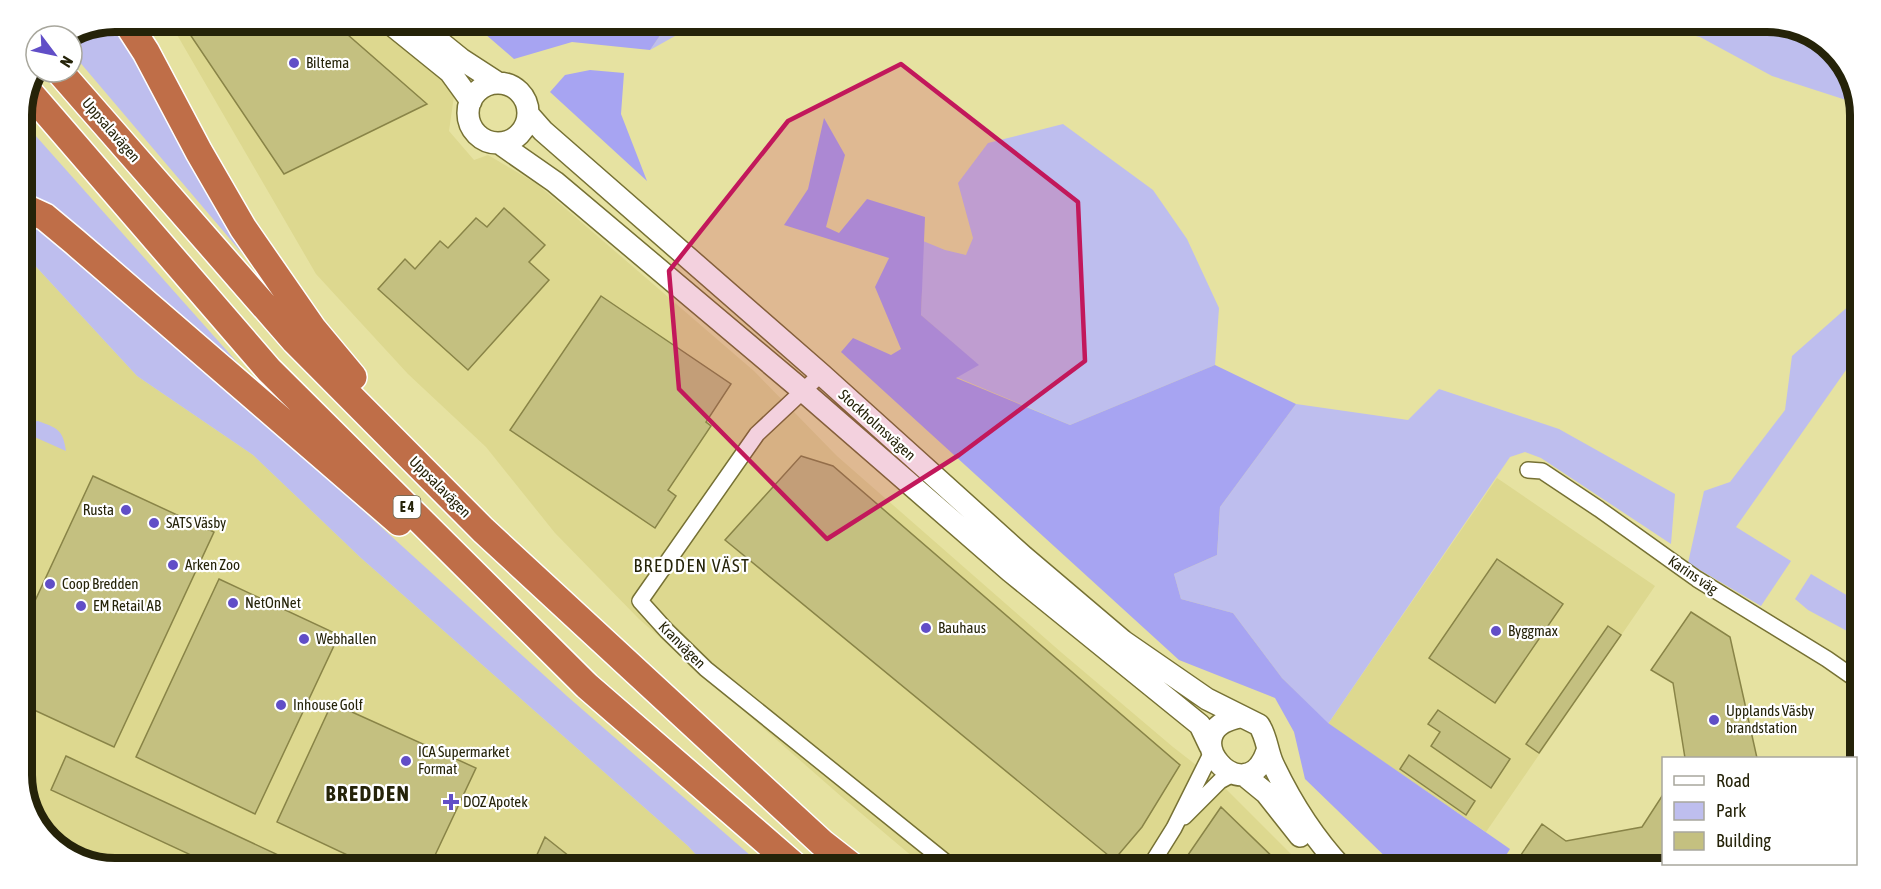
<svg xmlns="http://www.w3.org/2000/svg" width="1881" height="889" viewBox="0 0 1881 889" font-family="'Asap Condensed',sans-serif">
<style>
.built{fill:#ddd88f}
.green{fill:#bebeee}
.forest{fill:#a7a4f2}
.building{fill:#c4c080;stroke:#898447;stroke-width:1.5}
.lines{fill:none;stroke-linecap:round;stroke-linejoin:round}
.minor-casing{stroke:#767134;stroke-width:18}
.secondary-casing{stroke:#767134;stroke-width:24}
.motorway-casing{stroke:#fff;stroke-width:30}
.minor{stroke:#fff;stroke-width:15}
.secondary{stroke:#fff;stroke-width:21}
.motorway{stroke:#bf6e48;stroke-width:27}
.marked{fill:#c2185b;fill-opacity:0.2;stroke:#c2185b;stroke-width:4.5;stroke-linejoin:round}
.poi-dot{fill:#614ec7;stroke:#fff;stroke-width:2}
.labels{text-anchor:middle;stroke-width:4.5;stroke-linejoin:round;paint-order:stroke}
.shield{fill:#fff;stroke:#666553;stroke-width:1.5}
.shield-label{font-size:14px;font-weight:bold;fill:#252309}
.poi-label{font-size:15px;fill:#252309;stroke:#fff;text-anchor:start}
.street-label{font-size:15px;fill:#252309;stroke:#fff}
.quarter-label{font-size:18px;letter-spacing:1.5px;fill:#252309;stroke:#fff}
.district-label{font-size:21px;font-weight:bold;letter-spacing:1.5px;fill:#252309;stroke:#fff}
.rim{fill:none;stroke:#252309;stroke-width:8}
</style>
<rect width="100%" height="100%" fill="#e6e2a1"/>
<path class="built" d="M169 21H376L443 79 454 96 449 131 474 160 488 155 537 184 754 371 837 456 1062 653 1173 747 1223 786 1305 868H926L843 798 639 619 555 533 486 447 408 374 316 274Z
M21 257 28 258 137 376 253 455 361 558 688 846 708 868H114L73 859 37 827 21 781Z
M1497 478 1655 586 1486 832 1328 724Z"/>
<path class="green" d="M113 21 258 272 72 53V38Z
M670 21H702L650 50Z
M1632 21H1767L1808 30 1844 62 1860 108 1846 100 1772 76 1700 37Z
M1063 124 1153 190 1187 239 1219 308 1215 365 1070 425 956 377 978 365 921 315 923 241 945 250 966 255 973 238 958 183 988 143Z
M27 126 268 397 52 208 33 197 21 194V153Z
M21 214 225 385 568 697 765 868H708L688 846 361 558 253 455 137 376 28 258 21 257Z
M1860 296V350L1736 527 1791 561 1761 606 1688 563 1704 491 1730 482 1785 410 1792 356Z
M1439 389 1559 429 1675 494 1671 544 1541 458 1525 452 1510 457 1328 724 1282 678 1233 613 1181 599 1174 574 1217 555 1220 507 1296 404 1408 420Z
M38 421C57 428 63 429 66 451L21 431V424Z
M1811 574 1860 603V638L1808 610 1795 599Z"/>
<path class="forest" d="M470 21H670L650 50 572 42 514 59Z
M590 70 624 73 621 114 647 181 550 92 565 75Z
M824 118 845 155 826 227 839 233 867 199 925 217 921 315 979 365 956 378 1070 425 1215 365 1296 404 1220 507 1217 555 1174 574 1181 599 1233 613 1282 678 1328 723 1510 849 1498 868H1397L1305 779 1294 732 1275 698 1179 660 841 352 853 338 891 355 901 349 875 287 889 258 784 225 808 189Z"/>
<path class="building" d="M181 21H332L427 104 284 174Z
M504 208 545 245 529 262 549 280 468 370 378 289 405 259 415 269 440 241 448 248 476 218 487 227Z
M601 296 731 384 706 422 711 426 668 490 676 496 655 528 510 430Z
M801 456 833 466 1180 765 1142 827 1114 860 725 540Z
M93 476 214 532 114 747 21 704V631Z
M1497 559 1563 604 1495 703 1429 658Z
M219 579 339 635 255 814 136 757Z
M1691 612 1730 637 1757 758H1685L1673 683 1651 670Z
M1608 626 1621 635 1539 753 1526 744Z
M332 703 476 768 429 868H375L277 822Z
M1438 710 1510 759 1491 788 1431 746 1440 732 1428 724Z
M1409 755 1475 801 1466 815 1400 769Z
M66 756 306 868H201L204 861 51 790Z
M1664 793V864H1698L1695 868H1512L1542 824 1566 841 1642 827Z
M1221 807 1284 868H1179Z
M545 837 584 868H531Z"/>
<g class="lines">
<defs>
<path id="minor" d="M821 374 757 434 640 601 667 631 706 669 953 868
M1528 470 1542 471 1599 509 1697 579 1827 659 1860 682
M1184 817 1220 781 1233 774
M1149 868 1174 828 1211 754"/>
<path id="secondary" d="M387 21 450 72 471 101
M414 21 461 59 498 83
M468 113a30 30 0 1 1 60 0a30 30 0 1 1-60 0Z
M528 114 543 131 821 374 1024 557 1123 641 1207 699 1259 725C1267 737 1267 751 1273 764 1291 802 1313 837 1342 868
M499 143 555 182 803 391 1010 571 1200 725 1210 746
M1241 717C1169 729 1245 816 1267 751
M1244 775 1266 793 1300 836"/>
<path id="motorway" d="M126 21 146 52 199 152 243 228 313 329 353 377
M60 72 295 341 483 530 822 843 854 868
M29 92 269 370 587 686 797 868
M21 206 45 217 75 242 399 522"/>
</defs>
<use href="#minor" class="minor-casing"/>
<use href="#secondary" class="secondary-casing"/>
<use href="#motorway" class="motorway-casing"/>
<use href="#minor" class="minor"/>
<use href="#secondary" class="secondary"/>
<use href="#motorway" class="motorway"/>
</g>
<path class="marked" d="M901 64 1078 202 1085 361 959 455 827 539 679 389 669 271 788 121Z"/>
<g class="poi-dot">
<circle cx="294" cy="63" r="6"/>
<circle cx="126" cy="510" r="6"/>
<circle cx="154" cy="523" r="6"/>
<circle cx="173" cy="565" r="6"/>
<circle cx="50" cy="584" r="6"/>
<circle cx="233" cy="603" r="6"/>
<circle cx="81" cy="606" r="6"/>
<circle cx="926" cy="628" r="6"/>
<circle cx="1496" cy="631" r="6"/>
<circle cx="304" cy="639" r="6"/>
<circle cx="281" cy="705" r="6"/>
<circle cx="1714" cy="720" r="6"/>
<circle cx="406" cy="761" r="6"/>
<path d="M448 793h6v6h6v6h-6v6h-6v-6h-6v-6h6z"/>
</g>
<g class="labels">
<rect class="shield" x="393.5" y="496" width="27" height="22" rx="4.5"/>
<g class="shield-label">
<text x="407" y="512">E 4</text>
</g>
<g class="poi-label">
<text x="306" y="68">Biltema</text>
<text x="114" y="515" text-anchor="end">Rusta</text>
<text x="166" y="528">SATS Väsby</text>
<text x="185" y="570">Arken Zoo</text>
<text x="62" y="589">Coop Bredden</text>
<text x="245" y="608">NetOnNet</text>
<text x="93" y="611">EM Retail AB</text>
<text x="938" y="633">Bauhaus</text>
<text x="1508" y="636">Byggmax</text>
<text x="316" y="644">Webhallen</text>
<text x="293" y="710">Inhouse Golf</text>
<text x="1726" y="716">Upplands Väsby<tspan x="1726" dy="17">brandstation</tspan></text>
<text x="418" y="757">ICA Supermarket<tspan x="418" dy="17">Format</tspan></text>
<text x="463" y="807">DOZ Apotek</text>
</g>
<g class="street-label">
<text transform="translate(111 130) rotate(49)" y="5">Uppsalavägen</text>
<text transform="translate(877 425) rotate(42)" y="5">Stockholmsvägen</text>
<text transform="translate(440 487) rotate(45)" y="5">Uppsalavägen</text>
<text transform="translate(1693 575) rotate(34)" y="5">Karins väg</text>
<text transform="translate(682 645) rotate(45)" y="5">Kranvägen</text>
</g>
<g class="quarter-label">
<text x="692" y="572">BREDDEN VÄST</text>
</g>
<g class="district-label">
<text x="368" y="801">BREDDEN</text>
</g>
</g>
<path d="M0 0H1881V889H0ZM115 32H1767A83 83 0 0 1 1850 115V775A83 83 0 0 1 1767 858H115A83 83 0 0 1 32 775V115A83 83 0 0 1 115 32Z" fill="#fff" fill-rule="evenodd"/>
<path class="rim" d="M115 32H1767A83 83 0 0 1 1850 115V775A83 83 0 0 1 1767 858H115A83 83 0 0 1 32 775V115A83 83 0 0 1 115 32Z"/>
<rect x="1662" y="757" width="195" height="108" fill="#ffffff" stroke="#a8a79d" stroke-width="1.5"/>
<rect x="1674" y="776" width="30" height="9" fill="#ffffff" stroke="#a8a79d" stroke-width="1.5"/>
<text x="1716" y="787" font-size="18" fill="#252309">Road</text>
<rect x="1674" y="802" width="30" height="18" fill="#bebeee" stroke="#a8a79d" stroke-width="1.5"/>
<text x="1716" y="817" font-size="18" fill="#252309">Park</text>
<rect x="1674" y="832" width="30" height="18" fill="#c4c080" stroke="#a8a79d" stroke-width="1.5"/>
<text x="1716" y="847" font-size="18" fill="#252309">Building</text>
<g transform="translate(54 54) rotate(122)"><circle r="28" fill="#ffffff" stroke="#a8a79d" stroke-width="1.5"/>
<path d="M0-4.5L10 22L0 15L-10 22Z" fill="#614ec7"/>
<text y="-9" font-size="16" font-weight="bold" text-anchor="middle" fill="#252309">N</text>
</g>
</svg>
